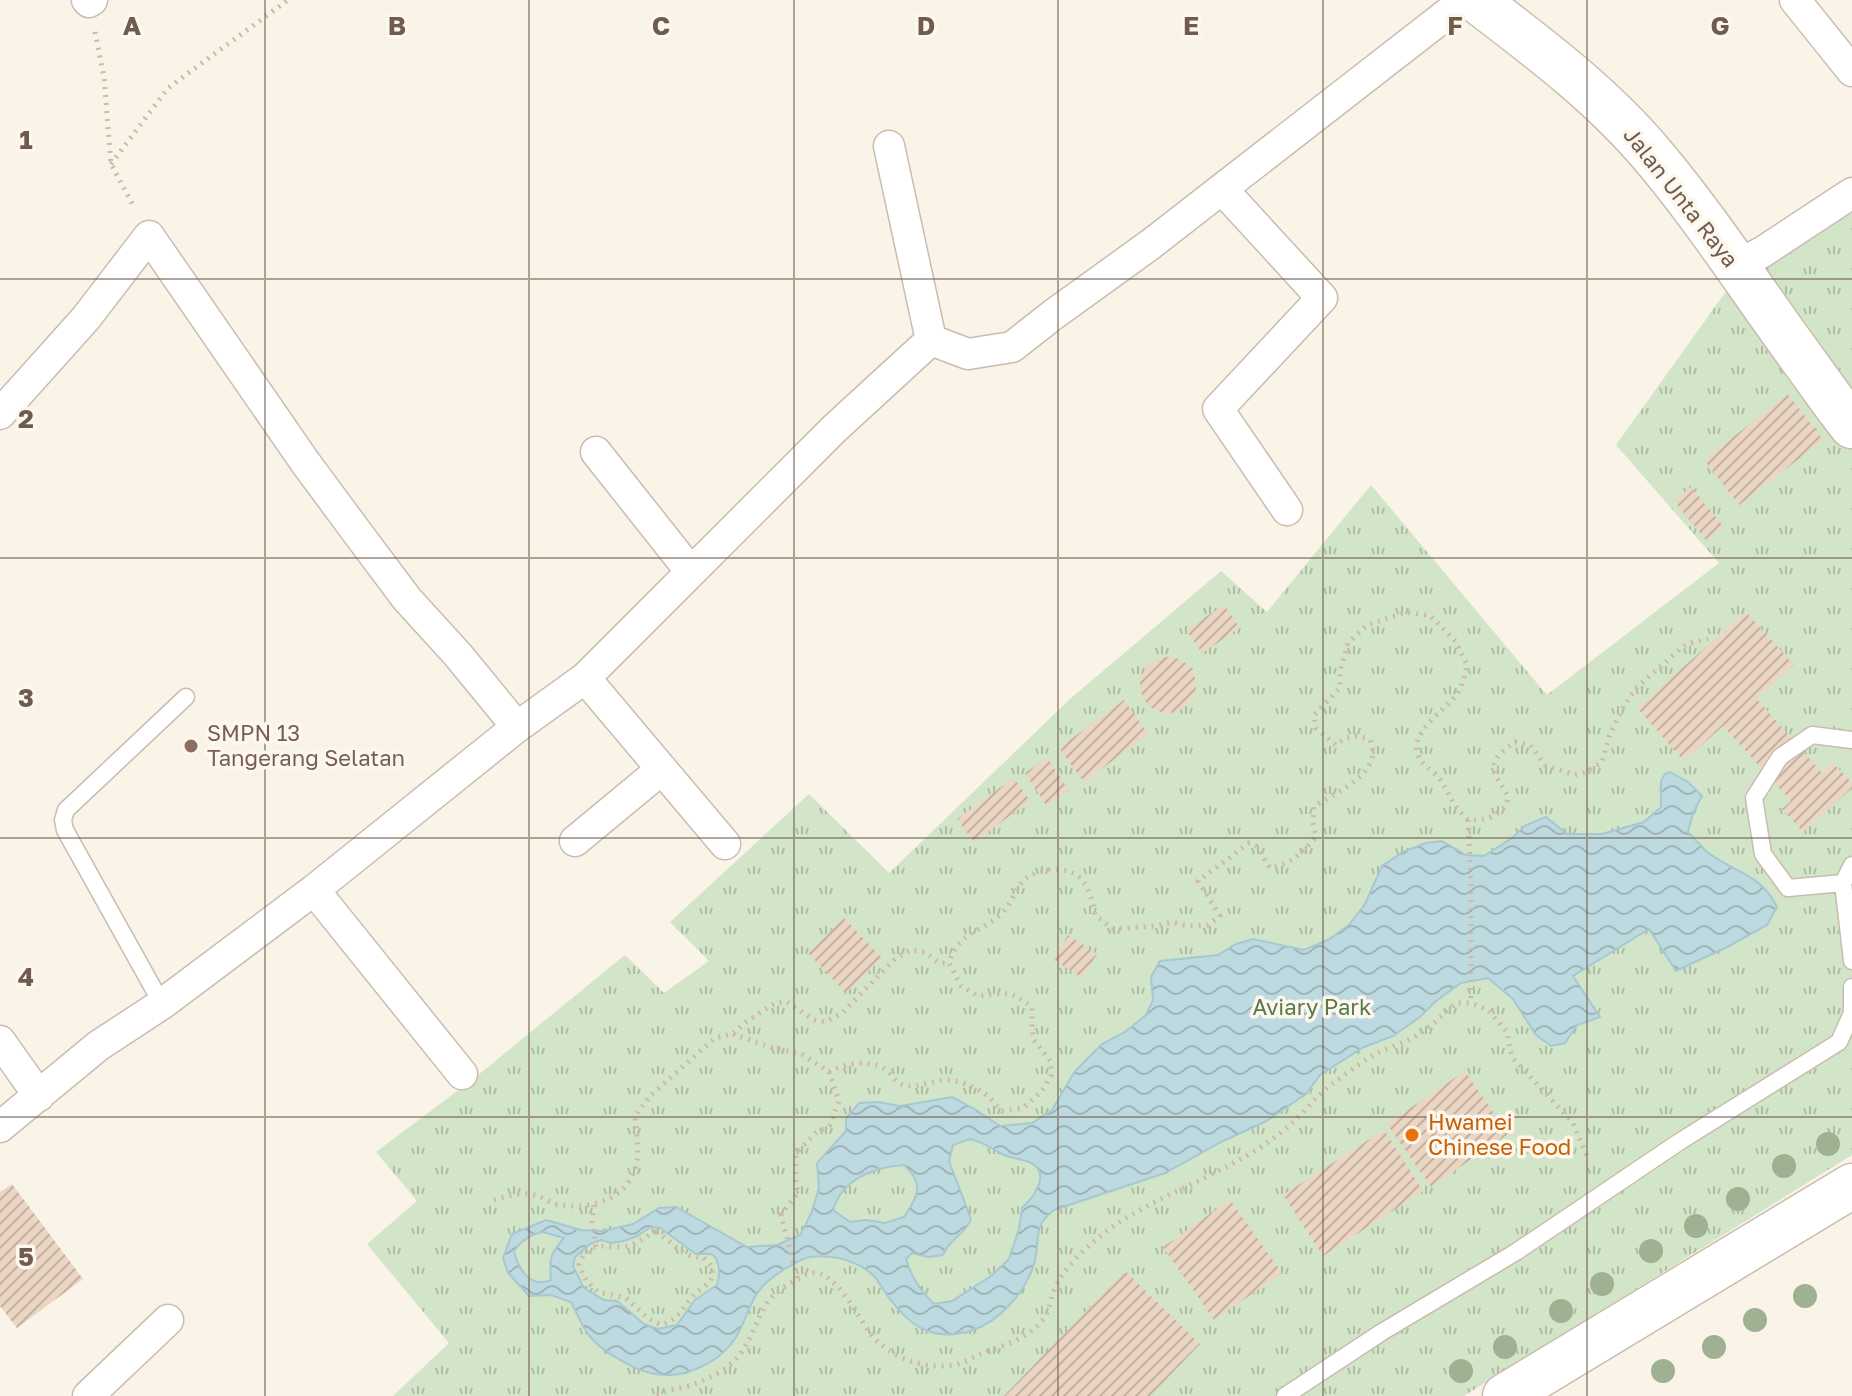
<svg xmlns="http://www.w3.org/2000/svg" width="1852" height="1396" viewBox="0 0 1852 1396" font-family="'Golos Text',sans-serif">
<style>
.grass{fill:url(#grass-tufts)}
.water{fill:url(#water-waves);stroke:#a6c8d1;stroke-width:2;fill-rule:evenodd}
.building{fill:url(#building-hatch)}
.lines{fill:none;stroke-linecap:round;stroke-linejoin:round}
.lane-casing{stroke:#cabcaf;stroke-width:19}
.street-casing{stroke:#cabcaf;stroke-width:33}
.secondary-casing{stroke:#ccbcad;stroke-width:47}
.path{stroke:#d0b8a6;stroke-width:5;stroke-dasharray:2 6;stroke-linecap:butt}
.lane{stroke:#fff;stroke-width:16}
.street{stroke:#fff;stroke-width:30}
.secondary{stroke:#fff;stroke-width:44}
.tree{fill:#a0b092}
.grid{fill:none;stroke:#705c4f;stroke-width:2;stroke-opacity:0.55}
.education-dot{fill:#8d6e63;stroke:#fdf7ed;stroke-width:3}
.food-dot{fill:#e8710a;stroke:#fdf7ed;stroke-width:3}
.labels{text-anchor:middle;stroke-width:7;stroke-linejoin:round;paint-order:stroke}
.street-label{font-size:22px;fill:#705c4f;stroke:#fdf7ed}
.education-label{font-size:22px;fill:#785e54;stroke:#fdf7ed;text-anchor:start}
.park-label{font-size:22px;fill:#577a4c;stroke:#fdf7ed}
.food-label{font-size:22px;fill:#c56008;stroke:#fdf7ed;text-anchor:start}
.grid-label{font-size:26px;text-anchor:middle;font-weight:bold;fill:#705c4f;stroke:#fdf7ed;stroke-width:7;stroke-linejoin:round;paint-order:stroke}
</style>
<defs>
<pattern id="grass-tufts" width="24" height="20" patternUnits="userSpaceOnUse" patternTransform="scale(2)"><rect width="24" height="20" fill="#d2e5c8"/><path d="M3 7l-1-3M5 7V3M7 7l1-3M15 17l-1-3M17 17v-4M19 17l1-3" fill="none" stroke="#afbda5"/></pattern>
<pattern id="water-waves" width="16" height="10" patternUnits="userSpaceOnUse" patternTransform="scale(2)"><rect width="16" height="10" fill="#bedae1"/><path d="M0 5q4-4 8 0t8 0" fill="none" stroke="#9fb4b9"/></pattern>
<pattern id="building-hatch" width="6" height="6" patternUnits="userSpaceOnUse" patternTransform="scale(2)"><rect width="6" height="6" fill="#ebd5c3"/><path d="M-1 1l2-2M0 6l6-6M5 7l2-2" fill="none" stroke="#c3b0a1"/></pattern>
</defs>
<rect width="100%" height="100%" fill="#f9f3e8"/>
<path class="grass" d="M1852 201V412L1734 277Z
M1732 283 1852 436V1155L1464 1396H393L449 1343 367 1244 417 1201 376 1152 472 1080 625 955 664 993 709 961 670 922 809 794 889 873 1070 699 1221 571 1267 612 1371 485 1547 695 1719 563 1616 445Z"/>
<path class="water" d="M1670 772 1688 782 1702 796 1693 813 1688 832C1694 838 1700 845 1706 851 1733 873 1760 872 1777 907L1767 925 1727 947 1676 971 1649 929 1573 976 1600 1017 1577 1025 1565 1043 1551 1046 1536 1035 1513 999 1488 978 1461 983 1436 1001 1420 1017 1393 1036 1364 1047 1320 1075 1306 1094 1265 1122 1221 1142 1165 1173 1054 1210C1031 1227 1041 1241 1034 1264 1026 1291 1000 1321 973 1330 936 1342 912 1329 890 1299 884 1292 879 1281 872 1274 855 1260 832 1254 810 1257 802 1258 795 1264 788 1267 776 1274 763 1284 756 1295 747 1310 743 1330 731 1344 715 1365 681 1379 655 1374 636 1371 605 1353 592 1339 583 1330 577 1313 571 1302L551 1295 529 1296 508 1273 503 1258 512 1234 546 1220 581 1230 603 1231 633 1224 659 1208 676 1207 747 1247 777 1245 800 1235 811 1214 819 1188 817 1163 846 1131V1118L859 1103 878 1102 900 1106 952 1097 973 1108 1000 1126 1032 1123 1052 1110 1075 1071 1102 1044 1125 1032 1146 1015 1153 1000 1151 977 1160 961 1218 955 1236 944 1253 939 1304 950 1328 940 1349 925 1365 904 1382 866 1403 852 1426 843 1442 841 1466 855 1484 856 1512 838 1526 825 1546 817 1567 834H1602L1644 822 1661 807V781L1665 774ZM970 1139C984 1142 992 1149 1004 1155 1012 1158 1021 1159 1029 1162 1052 1172 1035 1196 1022 1208L1019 1229 1009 1259 991 1276 952 1301 934 1304C920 1290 912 1278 906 1259L912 1253 928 1257 943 1255C950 1238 965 1235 971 1219L949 1161 953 1145ZM904 1165C925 1184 918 1196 904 1217L885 1223 866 1220 850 1222 833 1210C842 1179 874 1167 904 1165ZM651 1227 660 1228 696 1254H711L716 1258 719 1268V1276L717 1285 695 1300 677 1325 658 1329 644 1324 617 1301 604 1300 584 1288 573 1266 575 1257 590 1244 601 1240 611 1243 624 1241 637 1236ZM543 1232 564 1238C550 1254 549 1259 551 1280 531 1289 518 1269 514 1251 521 1241 531 1234 543 1232Z"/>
<path class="building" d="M1788 394 1823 440 1739 505 1704 460Z
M1691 487 1723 526 1706 540 1674 501Z
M1224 605 1240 628 1202 653 1186 630Z
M1746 612 1794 665 1756 698 1822 773 1833 763 1852 783V788L1803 832 1782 809 1791 801 1723 726 1684 761 1637 708Z
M1140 685a28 28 0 1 1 56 0a28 28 0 1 1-56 0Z
M1124 700 1148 734 1084 782 1059 748Z
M1047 758 1069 790 1047 806 1025 773Z
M1014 778 1030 801 974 842 957 819Z
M844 918 882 958 846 993 808 953Z
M1068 935 1097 954 1082 978 1053 959Z
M1465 1071 1508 1134 1431 1187 1387 1124Z
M1384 1130 1423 1191 1323 1256 1283 1195Z
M12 1184 83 1279 17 1328 0 1306V1192Z
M1230 1200 1282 1273 1214 1320 1163 1247Z
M1125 1271 1200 1344 1150 1396H1004Z"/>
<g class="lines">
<defs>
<path id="lane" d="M1852 865 1843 883 1852 961
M1843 883 1788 888 1763 854 1754 798 1780 757 1812 735 1852 740
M162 1004 65 830 63 820 66 810 186 697
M1285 1396 1382 1332 1516 1252 1679 1142 1839 1042 1852 1013V987"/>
<path id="street" d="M87 0 89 2 92 0
M1795 0 1852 71
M889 146 931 340
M1222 189 1322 298 1218 409 1287 510
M1735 267 1764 251 1852 193
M0 414 86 318 149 236 305 462 359 535 407 599 458 655 517 727
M596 452 691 572
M585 678 725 844
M575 841 662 769
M314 890 462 1074
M0 1041 39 1096
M0 1127 98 1046 162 1004 314 890 517 727 585 678 834 429 931 340 968 354 1012 347 1054 314 1151 244 1465 0
M88 1396 168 1320"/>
<path id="secondary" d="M1476 0C1539 48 1603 96 1654 157 1707 220 1752 290 1801 357 1818 380 1834 404 1852 426
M1505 1396 1852 1186"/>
</defs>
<use href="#lane" class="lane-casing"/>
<use href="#street" class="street-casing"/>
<use href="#secondary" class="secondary-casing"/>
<path class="path" d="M95 32 104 77 111 164 134 207
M111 164 168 88 288 0
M1468 820 1471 881V1003
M733 1034 773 1048 802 1054 829 1072 839 1101 830 1125 816 1133 796 1153V1183L798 1193 781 1215 798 1280
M829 1072C844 1064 867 1059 883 1068 892 1074 896 1085 908 1086 920 1087 932 1081 944 1080 956 1079 975 1087 985 1094 991 1098 996 1106 1002 1111L1023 1108 1042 1091 1051 1076V1062L1034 1040 1032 1028V1007C1008 989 1006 993 978 996L961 986 949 963C957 933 980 933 1001 914 1012 904 1015 888 1025 879 1032 873 1040 872 1048 870 1081 866 1090 886 1095 915L1113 929 1156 926 1171 922 1188 926 1208 925 1220 916 1198 881 1249 843 1256 846 1270 868C1292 863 1301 854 1316 837L1313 823 1314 806C1333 795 1371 778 1373 753 1373 752 1371 742 1370 740 1356 734 1348 735 1336 745L1316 728 1314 715 1340 688V671L1348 643 1367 625 1406 612 1431 616 1456 642 1467 665C1464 677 1462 690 1453 699 1441 712 1409 735 1418 755 1422 766 1433 770 1439 778 1451 795 1451 804 1468 820 1482 819 1487 821 1499 812 1521 795 1493 785 1494 766 1495 755 1507 748 1515 742L1530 745 1545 765 1575 775 1586 772 1602 762 1609 737 1622 709 1635 689 1686 644 1708 639
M494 1200C508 1196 522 1191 537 1196 545 1198 551 1204 560 1205 592 1210 632 1198 637 1160 639 1146 636 1130 635 1116L650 1096 715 1038 733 1034 746 1022 775 1003 787 1002 814 1020 825 1022 842 1013 895 959 910 950 925 952 939 963H949
M594 1205 592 1222 596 1247
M656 1232C673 1241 682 1259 703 1257L713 1268C712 1273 713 1277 710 1281 706 1286 699 1290 695 1294 681 1309 682 1317 661 1325L649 1319 626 1298 598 1292 586 1280 579 1265C590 1235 609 1252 631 1245 639 1242 648 1235 656 1232Z
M657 1396C666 1390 675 1389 685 1387 705 1381 729 1370 741 1353 762 1323 756 1301 793 1282 798 1280 805 1274 810 1273 837 1268 859 1322 875 1339 895 1360 930 1371 958 1364 966 1362 973 1357 980 1354 1002 1346 1034 1337 1046 1315 1051 1306 1051 1295 1056 1286 1067 1264 1086 1248 1104 1233 1144 1203 1194 1185 1237 1161 1256 1151 1276 1138 1292 1123 1306 1110 1319 1093 1335 1082 1348 1072 1362 1062 1375 1054 1387 1048 1402 1044 1414 1037 1430 1028 1443 1015 1456 1003H1471L1488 1010 1507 1032 1512 1057 1573 1123 1588 1159"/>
<use href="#lane" class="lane"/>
<use href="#street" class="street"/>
<use href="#secondary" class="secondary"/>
</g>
<g class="tree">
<circle cx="1828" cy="1144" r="12"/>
<circle cx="1784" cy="1166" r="12"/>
<circle cx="1738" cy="1199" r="12"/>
<circle cx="1696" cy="1226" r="12"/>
<circle cx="1651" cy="1251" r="12"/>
<circle cx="1602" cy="1284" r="12"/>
<circle cx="1805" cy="1296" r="12"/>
<circle cx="1561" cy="1311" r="12"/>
<circle cx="1755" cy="1320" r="12"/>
<circle cx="1505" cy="1347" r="12"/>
<circle cx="1714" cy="1347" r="12"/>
<circle cx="1461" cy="1371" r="12"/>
<circle cx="1663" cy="1371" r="12"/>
</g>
<path class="grid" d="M265 0V1396M529 0V1396M794 0V1396M1058 0V1396M1323 0V1396M1587 0V1396M0 279H1852M0 558H1852M0 838H1852M0 1117H1852"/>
<circle class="education-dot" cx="191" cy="746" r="8"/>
<circle class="food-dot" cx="1412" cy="1135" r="8"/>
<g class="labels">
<g class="street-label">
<text transform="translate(1681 197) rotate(52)" y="8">Jalan Unta Raya</text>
</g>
<g class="education-label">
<text x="207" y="741">SMPN 13<tspan x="207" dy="25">Tangerang Selatan</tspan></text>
</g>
<g class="park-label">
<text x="1312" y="1015">Aviary Park</text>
</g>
<g class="food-label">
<text x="1428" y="1130">Hwamei<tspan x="1428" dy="25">Chinese Food</tspan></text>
</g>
</g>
<g class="grid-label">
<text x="132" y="35">A</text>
<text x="397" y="35">B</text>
<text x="661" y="35">C</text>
<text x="926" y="35">D</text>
<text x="1191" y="35">E</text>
<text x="1455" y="35">F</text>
<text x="1720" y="35">G</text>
<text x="26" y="149">1</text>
<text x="26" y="428">2</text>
<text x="26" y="707">3</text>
<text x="26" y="986">4</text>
<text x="26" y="1266">5</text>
</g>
</svg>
